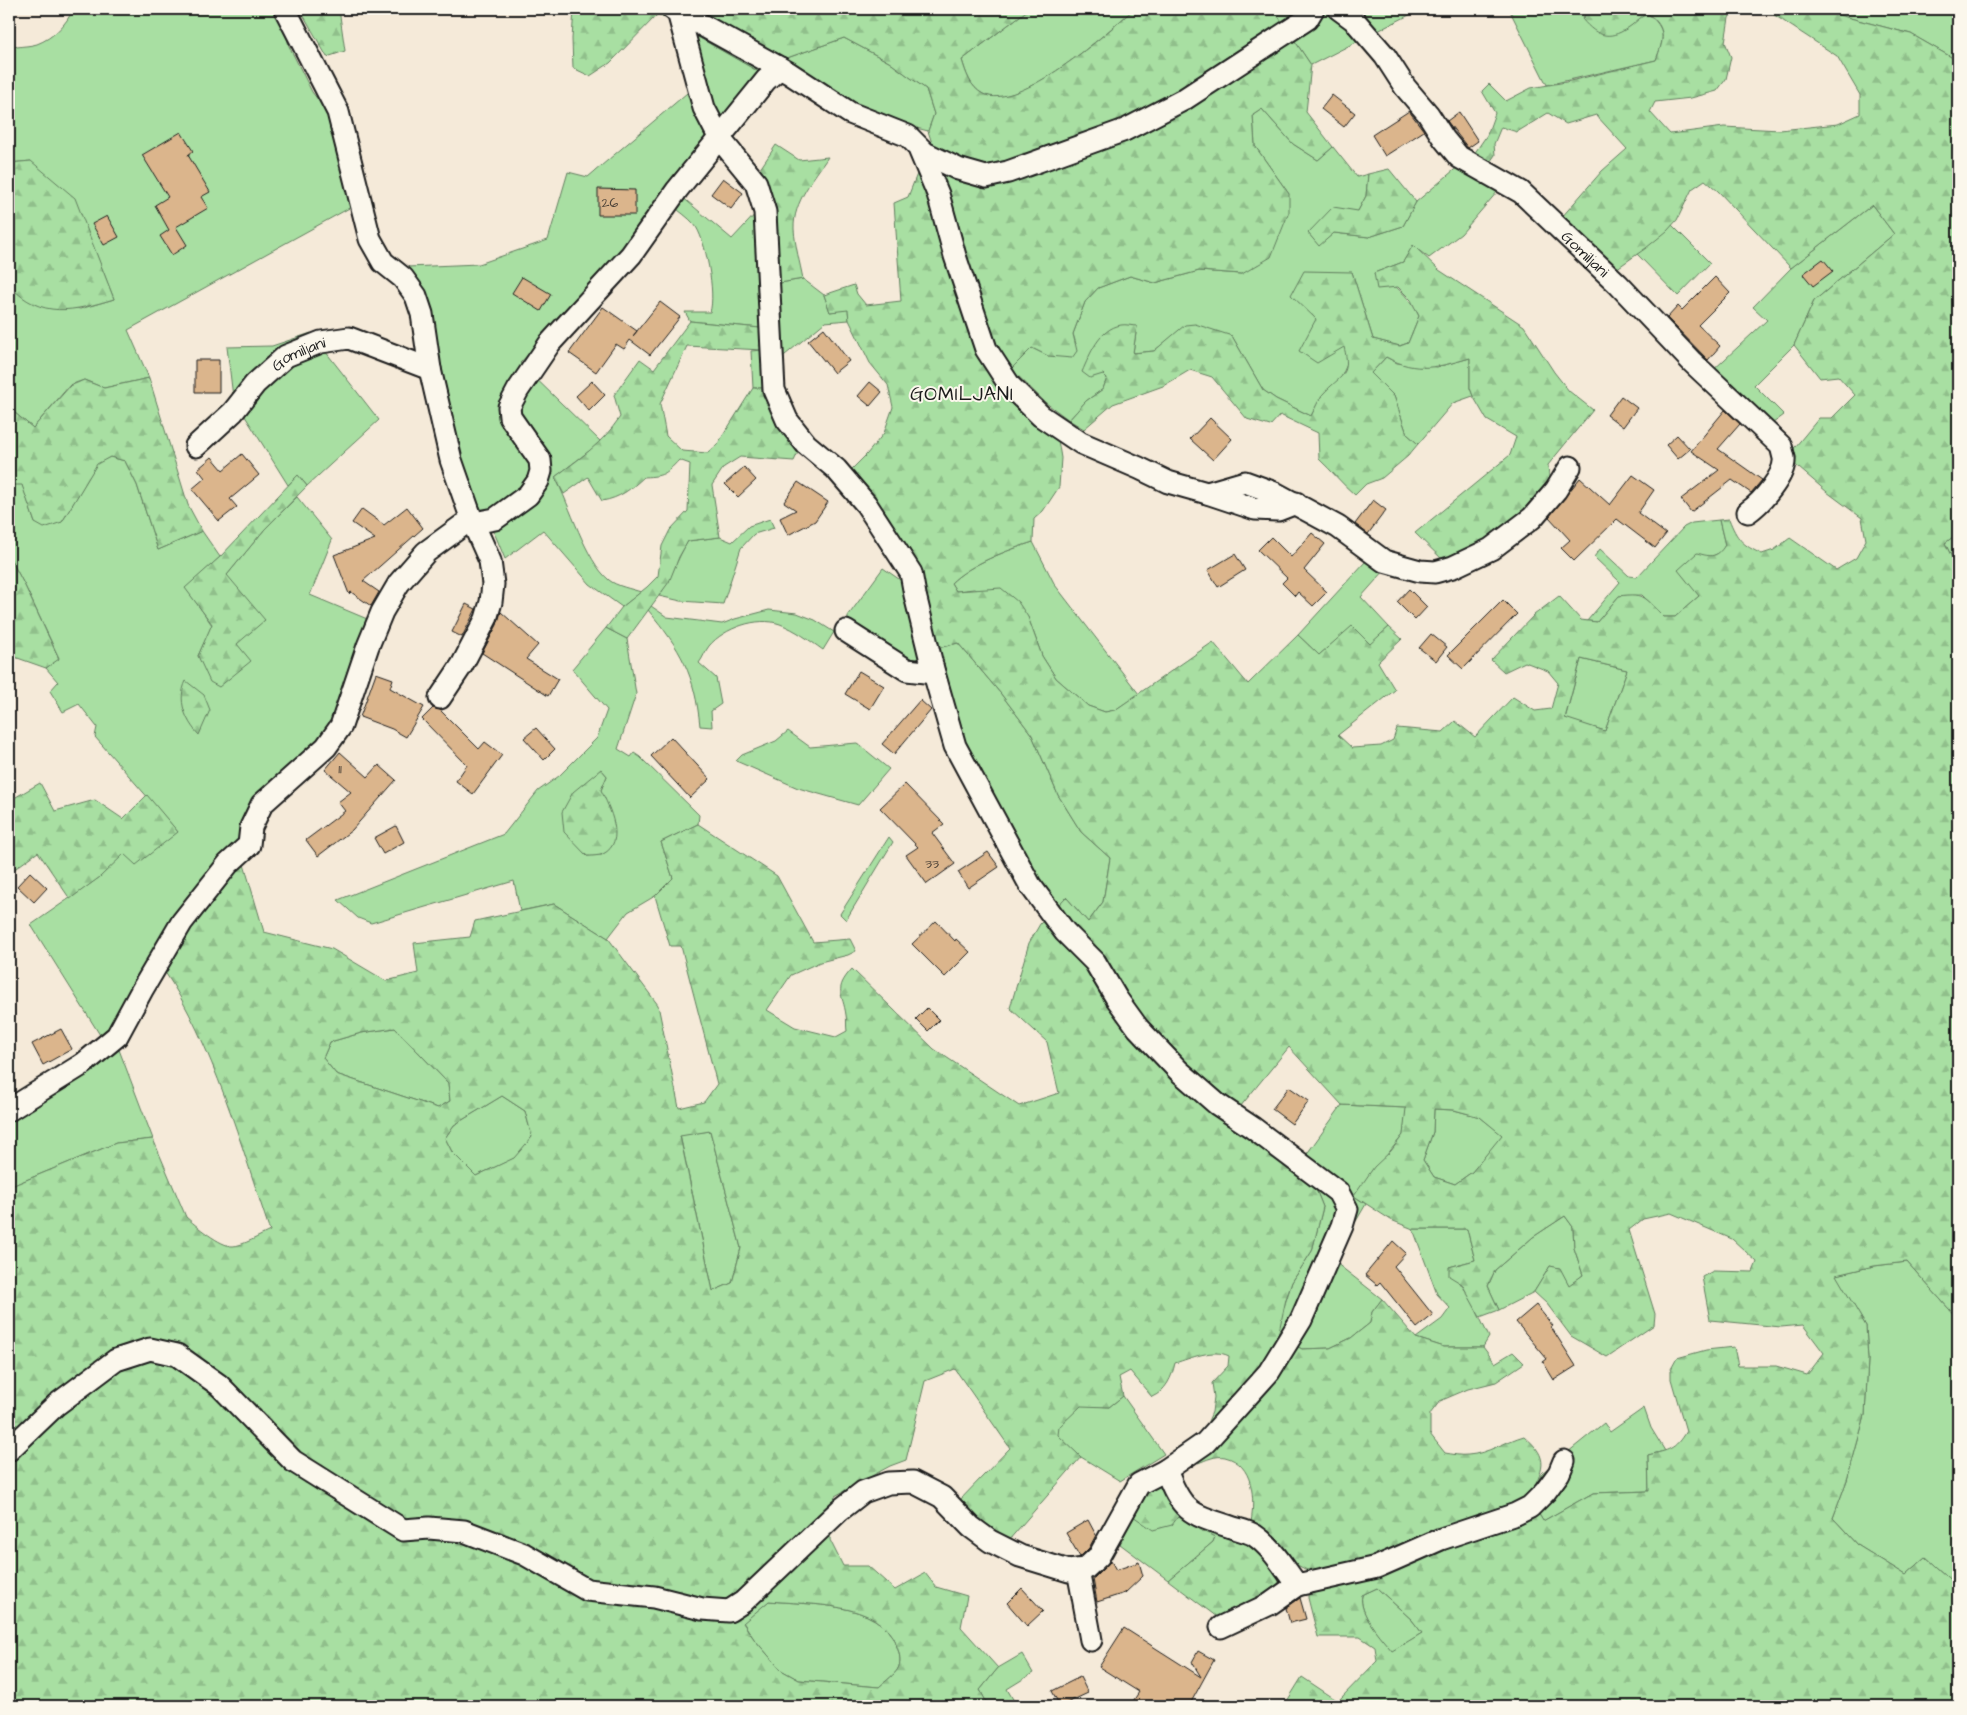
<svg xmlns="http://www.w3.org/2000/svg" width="1967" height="1715" viewBox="0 0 1967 1715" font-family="'Architects Daughter',sans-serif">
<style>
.green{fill:#a8dfa2;stroke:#627e5f;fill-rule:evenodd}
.forest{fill:url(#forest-firs);stroke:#627e5f;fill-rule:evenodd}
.building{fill:#dbb58c;stroke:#1c1c1c}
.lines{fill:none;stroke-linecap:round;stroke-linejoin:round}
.minor-casing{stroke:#1c1c1c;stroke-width:25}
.minor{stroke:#fbf7ec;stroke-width:21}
.labels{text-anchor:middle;stroke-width:4;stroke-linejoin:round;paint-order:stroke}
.number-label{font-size:14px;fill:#4c4238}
.street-label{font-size:16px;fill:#1c1c1c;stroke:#fbf7ec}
.quarter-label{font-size:19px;letter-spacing:1px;fill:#1c1c1c;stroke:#fbf7ec}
</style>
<defs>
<pattern id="forest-firs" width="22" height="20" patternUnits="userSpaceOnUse" patternTransform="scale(1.25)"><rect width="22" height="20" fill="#a8dfa2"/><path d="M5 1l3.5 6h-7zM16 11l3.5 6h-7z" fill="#90bf8b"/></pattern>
</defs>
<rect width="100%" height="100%" fill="#f5ead9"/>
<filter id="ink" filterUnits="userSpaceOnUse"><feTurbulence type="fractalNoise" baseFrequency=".02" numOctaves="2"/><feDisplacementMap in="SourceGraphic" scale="10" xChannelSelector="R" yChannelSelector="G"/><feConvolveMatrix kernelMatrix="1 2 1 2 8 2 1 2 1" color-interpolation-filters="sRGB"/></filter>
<g filter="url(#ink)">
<path class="green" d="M73 9H277L283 21 289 46 312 92 333 119 353 206 128 330 149 378 104 388 84 380 70 385 33 428 9 408V285L16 292 80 309 114 299 95 251 31 161 9 163V40L17 47C23 46 31 46 37 44 53 38 67 24 73 9Z
M1029 9H1134C1108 31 1019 113 983 94 970 87 966 73 962 60Z
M1278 9H1421L1311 65 1276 13Z
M1509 9H1556L1563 15C1573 14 1579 9 1589 9L1582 19 1630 26 1642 16 1648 14C1667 29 1664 39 1656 60L1547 85Z
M1816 9H1958V61L1911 34Z
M691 33 761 73 722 123 711 105Z
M844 38 889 62 926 89 934 114 928 131 893 122 858 108 784 59Z
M687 93 710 138 626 250 520 363 601 442 555 477C570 505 585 560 609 580 616 586 632 589 641 592L622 607 590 584 543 530 505 559 496 537 473 493 456 447 407 267 479 264 548 240 568 172 588 177Z
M1262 109 1293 144 1318 160 1333 147 1357 177 1368 174 1366 196 1358 211 1308 233 1319 245 1334 233 1369 237 1403 226 1416 202 1460 165 1498 191 1461 234 1429 258 1413 246 1403 262 1374 273C1396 286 1407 293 1419 316L1408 343 1399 346 1373 339 1352 272 1316 319 1345 347 1348 362 1340 380 1322 395 1311 416 1276 399 1263 390 1232 336 1185 326 1154 351 1133 353 1137 326 1103 374 1107 378 1103 389 1086 401 1069 420 1046 403 1011 369 1032 348 1048 356 1076 344 1073 334 1085 302 1098 288 1130 276 1155 283 1199 271 1241 274 1289 194 1255 146 1253 115Z
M681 196 732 239 760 209 763 326 760 328 690 321 685 312H710C716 295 706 238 694 224 688 217 680 212 673 206Z
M1872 205 1894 234 1814 301 1794 345 1754 385 1784 415 1769 426 1710 373 1767 320 1753 307 1791 268Z
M1672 225 1710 263 1678 296 1637 254Z
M803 279 824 295 830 312 848 309 849 320 825 322 779 360 774 284Z
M311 333 379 420 307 486 298 475 288 485 233 397 227 347 272 346Z
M762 350 766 388H753L751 351Z
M1386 357 1397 363 1437 367 1470 358V388L1473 396 1453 403 1418 444 1407 434 1394 396 1371 373Z
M110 457 125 461 137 485 158 550 202 531 220 557 186 588 212 625 198 656 250 661 236 644 227 575 264 530 297 497 332 540 310 595 372 621 335 716 320 738 223 859 206 874 175 915 134 982 114 1023 100 1035 31 925 100 877 124 853 178 832 95 737 97 727 79 704 63 712 50 691 58 682 46 668 59 658 25 586 9 556V485L22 484 35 523 62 522 97 463Z
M770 519 774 528 754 534 741 548 723 604 681 601 659 596C671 579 677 559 688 541L720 537 732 542 749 526Z
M1719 520 1725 545 1721 552 1710 557 1699 596 1675 617H1664L1642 595 1619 596 1597 622 1587 621 1620 582 1594 557 1600 549 1629 576 1637 577 1684 527 1692 523Z
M1958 533V570L1945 543Z
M1033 542 1055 585 1139 694 1115 710 1105 712 1088 706 1056 678 1042 656 1028 617 974 589 956 591 951 583C970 564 1008 550 1033 542Z
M1366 561 1385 570 1361 597 1389 627 1370 645 1352 627 1319 655 1298 635Z
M883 568 906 584 927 660 910 663 848 624V616Z
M651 606 667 617 722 624 735 619 769 610 797 613 815 620 834 632 823 650C809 640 796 630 780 624 758 616 724 628 709 646 705 651 703 658 699 663L716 678 721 704 711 711 712 727 700 726C695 675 681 649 648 610Z
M606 628 627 639 636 694 618 749 631 757 634 753 640 757 699 815 698 824 661 842 673 878 655 896 628 912 608 938 554 904 520 911 514 881 371 923 358 918 338 900 504 834 538 791 559 776 597 738 607 710 572 669ZM601 769 607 776 601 790 612 846 602 855 587 856Z
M958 643 1001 694 1032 735 1058 795 1081 832 1110 858 1103 902 1088 922 1066 897 1057 907 1035 879 963 743 938 648Z
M1581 659 1627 670 1605 731 1565 719Z
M788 731 810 747 857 743 889 769 858 805 798 788 736 761 742 755 776 741Z
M889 837 893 842 846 920 840 914Z
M395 1028 448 1083 450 1101 438 1108 336 1074 323 1058 330 1042 361 1033Z
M118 1047 153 1139 116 1143 9 1187V1122Z
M502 1096 525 1111 532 1137 515 1158 476 1176 452 1152 445 1138 454 1125Z
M1342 1105 1407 1108 1403 1135 1354 1196 1366 1204 1341 1247 1336 1263 1382 1299 1372 1312 1370 1323 1351 1338 1330 1348 1302 1349 1277 1336 1281 1316 1292 1282 1312 1251 1323 1207 1313 1182 1296 1169Z
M1434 1109 1454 1110 1480 1117 1503 1135 1472 1172 1455 1184 1434 1177 1423 1160 1433 1132Z
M710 1131 741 1248 732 1283 713 1291 680 1135Z
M1565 1216 1573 1227 1574 1248 1583 1275 1569 1286 1560 1269 1550 1266 1534 1292 1499 1310 1488 1286 1495 1270 1533 1237Z
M1413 1229H1467L1475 1260 1449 1267 1470 1297 1489 1337 1483 1347H1444L1416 1338 1442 1319 1450 1308 1437 1294Z
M1907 1262 1958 1319V1586L1926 1557 1906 1575 1859 1546 1833 1518 1847 1480 1865 1415 1868 1360 1866 1326 1835 1275 1874 1266Z
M1123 1396 1164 1454 1120 1481 1081 1457 1057 1435 1058 1427 1081 1405 1109 1407Z
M1644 1408 1651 1428 1665 1451 1648 1455 1649 1491 1593 1493 1543 1521 1529 1498 1542 1473 1604 1423 1610 1432Z
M1180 1514 1215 1537 1213 1542 1168 1580 1120 1544 1133 1516Z
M1377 1588 1412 1620 1422 1633 1392 1652C1381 1638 1358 1614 1362 1595Z
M769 1601C808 1605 879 1601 896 1644 906 1669 896 1672 879 1687L799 1680 781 1670 754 1639 743 1622Z
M1022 1654 1033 1673 1007 1689 1017 1706H986L988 1705 980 1690 998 1668Z"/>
<path class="forest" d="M300 9H339L345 51 327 57Z
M574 9H1029L962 60C966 73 970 87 983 94 1019 112 1108 32 1134 9H1278L1276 13 1311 65 1306 112 1333 147 1318 160 1293 144 1262 109 1253 115 1255 146 1289 194V212L1271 257 1242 274 1199 271 1155 283 1130 276 1098 288 1085 302 1073 334 1077 351 1072 358 1048 356 1032 348 1011 369 1058 440 1061 458 1059 487 1043 511 1034 519 1033 542C1008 550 970 564 951 583L956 591 1001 588 1018 602 1028 617 1042 656 1056 678 1088 706 1105 712 1115 710 1213 642 1248 684 1298 635 1319 655 1352 626 1370 644 1389 627 1402 639 1378 662 1395 690 1338 735 1352 748 1381 746 1393 740 1397 728 1443 732 1455 721 1475 737 1513 697 1535 711 1551 709 1558 683 1548 671 1525 662 1504 672 1491 660 1534 615 1559 596 1581 620 1597 622 1619 596C1646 592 1646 599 1664 617H1675L1699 596 1678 570 1697 553C1711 557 1717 558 1725 545L1719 520 1729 519C1737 539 1742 545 1762 554L1774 550 1790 538 1836 570 1856 558 1866 540 1862 518 1827 492 1792 462 1791 452 1819 418H1832L1855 395 1838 376 1820 378 1794 345 1814 301 1894 234 1872 205 1791 268 1718 191 1705 180 1692 189 1677 220 1667 231 1646 248 1616 269 1561 218 1602 171 1627 149 1596 115 1566 124 1548 113 1517 132 1501 127 1494 144 1495 155 1488 165 1474 154 1487 135 1495 113 1482 91 1489 84 1506 101 1531 88 1566 82 1656 60C1664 39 1667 29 1649 14 1641 16 1638 20 1632 25 1611 41 1598 38 1582 19L1590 10 1606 13 1612 9H1734L1729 18 1725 42 1731 57 1726 79 1717 91 1691 98 1655 102 1650 112 1670 134 1724 127 1780 130 1838 124 1860 114V95L1837 56 1765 9H1816L1911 34 1958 61V533L1945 543 1958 570V1319L1907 1262 1874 1266 1836 1275 1866 1326 1868 1360 1865 1415 1847 1480 1833 1518 1859 1546 1906 1575 1926 1557 1958 1586V1706H1284L1302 1677 1338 1701 1377 1661 1375 1647 1360 1637H1318L1308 1598 1309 1571 1295 1564 1276 1539 1262 1528 1251 1522C1255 1499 1254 1464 1225 1457 1216 1455 1206 1460 1198 1463L1193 1457 1212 1412 1214 1397 1212 1383 1228 1366 1229 1356C1213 1348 1191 1358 1175 1363 1172 1377 1166 1391 1152 1397L1130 1371 1119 1377 1123 1396 1109 1407 1081 1406 1059 1427 1058 1435 1081 1457 1008 1541 985 1529 957 1503 1010 1448 955 1369 925 1381 906 1460 890 1466 835 1496 830 1540 843 1566H868L895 1590 925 1573 936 1587 967 1596 961 1627 998 1668 980 1690 988 1705 986 1706H9V1187L116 1143 153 1139 186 1217C195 1225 221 1247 233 1246 242 1246 261 1235 270 1231 241 1146 214 1045 163 969L189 929 243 861 264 932 332 949 386 981 418 973 414 943 470 937 475 921 554 904 608 938 658 1005 679 1108 704 1102 717 1084 681 946H670L655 896 673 878 661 842 698 824 777 876 813 942 850 939 856 951 848 955 820 962 791 975 767 1010 795 1027 836 1037 847 1031C846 1026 847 1020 846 1015 843 993 833 990 852 969L934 1049 1019 1106 1059 1093 1047 1042 1010 1008 1029 943 1040 924 1066 897 1088 922 1103 902 1110 858 1081 832 1058 795 1032 735 1001 694 958 643 938 648 848 473 867 454 884 433 893 407 888 385 870 363 849 320 848 310 830 312 824 295 854 285 857 294 866 305 901 301 894 203 908 197 917 174 940 168 928 131 934 114 926 89 889 62 844 38 784 59 761 73 658 14 610 63 590 76 573 68 572 39ZM1581 659 1627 670 1605 731 1565 718ZM395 1028 448 1083 450 1101 438 1108 336 1074 323 1058 330 1042 361 1033ZM1289 1047 1342 1105 1406 1108 1403 1135 1391 1151 1374 1167 1354 1196 1391 1220 1413 1229H1467L1475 1260 1449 1267V1276L1462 1284 1480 1317 1499 1310 1488 1286 1495 1270 1533 1237 1565 1216 1573 1227 1574 1248 1583 1275 1569 1285 1560 1268 1550 1266 1534 1292 1547 1304 1571 1336 1607 1357 1654 1325 1655 1314 1629 1230 1643 1219 1671 1213 1732 1239 1757 1262 1753 1272 1713 1271 1702 1277 1710 1320 1781 1327 1803 1325 1824 1353 1807 1375 1776 1366H1738L1734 1347 1706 1350 1677 1358 1671 1369V1379L1686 1431C1675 1450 1669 1450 1648 1455L1649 1491 1593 1493 1543 1521 1529 1498C1543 1469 1551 1459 1524 1436 1506 1441 1487 1454 1468 1455 1460 1456 1452 1454 1445 1453L1430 1434V1414L1440 1401 1468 1389 1496 1382 1524 1363 1513 1352 1495 1363 1483 1347H1444L1416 1338 1382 1299 1372 1312 1370 1323 1351 1338 1330 1348 1302 1349 1278 1336 1286 1299 1292 1282 1312 1251 1323 1207 1313 1182 1240 1107ZM502 1096 525 1111 532 1137 514 1158 476 1176 452 1152 445 1138 454 1125ZM1434 1109 1454 1110 1480 1117 1502 1135 1472 1172 1455 1184 1434 1177 1423 1160 1433 1132ZM710 1131 741 1248 732 1283 713 1291 680 1136ZM1377 1588 1412 1620 1422 1633 1392 1651C1381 1637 1358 1614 1362 1595ZM769 1601C808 1605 879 1601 896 1644 906 1669 896 1672 879 1687L799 1680 781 1670 754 1639 743 1623Z
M1556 9H1581L1571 14 1562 15Z
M776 145 799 160 828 157C814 178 793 202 794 229 795 246 800 263 803 279L774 284 758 172Z
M31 161 75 198 114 299C74 311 41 320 9 285V163Z
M1389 169 1416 202 1403 226 1369 237 1334 233 1319 246 1308 233 1333 207 1358 211 1366 196 1368 174Z
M1413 245 1439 270 1524 326 1554 372 1569 391 1593 410 1548 465 1550 487 1530 511 1488 540 1445 562 1415 533 1510 455 1516 437 1487 420 1473 396 1470 388V358C1438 367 1417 374 1386 357L1371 373 1394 396 1407 434 1418 444 1408 456 1382 478 1366 484 1355 495C1342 484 1332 471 1319 459L1318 433 1280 415 1270 426 1247 419 1212 377 1190 370 1163 386 1113 404 1084 429 1069 420 1086 401 1103 389 1107 378 1103 374 1090 378 1082 372C1090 354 1099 329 1121 325 1126 324 1132 326 1137 326L1133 353 1154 351 1185 325 1195 324 1232 336 1263 390 1276 399 1311 416C1315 409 1318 400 1323 394 1340 375 1352 377 1344 347L1317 363 1299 351 1316 319 1291 295 1304 271 1352 272 1373 339 1400 346 1408 343 1419 316 1411 300 1398 287 1377 289 1374 273 1403 262Z
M690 321 760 328 762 350 687 346 660 404 666 436 682 451 708 453 717 445 753 388H766L800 448 794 461 740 457 724 467 712 485 720 537 688 541 679 557 669 582 627 639 606 628 622 607 647 587 658 576 662 546 670 530 688 511 690 464 679 460C665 475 663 476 644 477 631 489 620 498 602 501L588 477 564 494 555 477C580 458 602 444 620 417L614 395 640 359 654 369Z
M149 378 188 505 202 531 158 550 137 485 125 461 110 457 97 464 62 522 44 528 35 523 22 485H9V408L33 428 70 386 84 380 104 388Z
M298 475 307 486 264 530 227 575 265 620 237 644 251 661 219 687 210 682 198 656 212 624 185 588 220 557Z
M9 556 25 586 59 659 46 668 9 655Z
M186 681 204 695 210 710 199 735C185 720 177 700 186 681Z
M601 769 607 776 601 790C609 807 627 842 603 854 599 856 591 856 587 856L564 832 562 812 573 792Z
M40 783 55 811 95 800 123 819 147 795 178 832 136 865 124 854 100 877 70 899 38 852 9 873V801Z
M1160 1482 1180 1514 1172 1525 1153 1530 1133 1516 1142 1496Z
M1200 1522 1253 1546 1279 1574V1582L1275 1590 1221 1620 1168 1580 1213 1542 1215 1537 1198 1529Z"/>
<path class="building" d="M1332 95 1355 113 1344 127 1321 109Z
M1409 111 1424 131 1385 156 1372 135Z
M1459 112 1478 141 1468 148 1447 121Z
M181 132 193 151 188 155 210 192 201 197 208 208 176 227 187 245 172 255 160 236 169 230 155 205 168 197 142 155Z
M723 178 743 193 731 209 711 194Z
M598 189 635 190V215H598Z
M107 216 119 237 104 245 92 224Z
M1823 259 1833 271 1813 286 1803 274Z
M522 277 551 294 541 311 512 293Z
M1715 277 1730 293 1698 325 1720 346 1708 360 1667 318 1678 306 1682 310Z
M660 302 680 317 650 355 630 340 624 349 616 344 596 372 569 353 603 307 637 331 633 336Z
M824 328 849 361 834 373 808 341Z
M195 360H219V392H195Z
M592 381 605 395 589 411 576 396Z
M870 382 882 392 870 406 858 396Z
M1621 396 1637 408 1623 427 1607 415Z
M1725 410 1740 424 1718 449 1762 480 1751 493 1732 480 1691 512 1681 499 1719 470 1691 451Z
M1210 418 1232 439 1213 460 1190 439Z
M1677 435 1690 449 1678 459 1666 445Z
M242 454 259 475 230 499 237 507 219 521 192 489 205 478 198 469 212 457 223 470Z
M744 467 756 480 738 497 725 484Z
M1633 475 1654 490 1638 513 1666 534 1655 548 1617 519 1574 561 1561 548 1570 540 1549 517 1580 478 1610 505Z
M798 482 828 502 815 521 788 535 780 518 796 510 784 502Z
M1373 500 1386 510 1368 534 1355 524Z
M407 507 423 528 363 581 379 592 371 606 351 592 349 594 334 555 375 539 352 523 362 509 384 525Z
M1312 533 1325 544 1304 570 1327 592 1313 606 1298 592 1295 596 1282 583 1287 578 1258 550 1271 537 1291 557Z
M1235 554 1245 570 1218 587 1208 570Z
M1409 589 1427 607 1415 620 1397 602Z
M1503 600 1517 614 1463 669 1448 655Z
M466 604 476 609 462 637 452 632Z
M501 612 538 645 526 659 558 679 548 696 482 653 497 625Z
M1431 634 1447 647 1436 661 1419 648Z
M859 671 884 686 870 709 845 694Z
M376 673 393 679 390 688 424 707 406 737 392 729 360 717Z
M920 700 931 710 894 754 882 744Z
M433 708 440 710 479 749 485 742 502 755 473 794 456 781 467 765 422 719Z
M536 728 555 749 544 760 524 738Z
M671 737 710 779 690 798 651 756Z
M340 752 368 777 379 765 396 780 352 830 318 856 306 840 345 811 338 802 351 792 325 770Z
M905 784 944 824 932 833 955 864 927 884 906 855 918 847 880 808Z
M396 826 404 842 383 854 374 838Z
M988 852 999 867 968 888 958 872Z
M30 872 47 888 34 902 17 886Z
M936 921 955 941 956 939 970 952 945 977 912 944Z
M927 1008 939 1020 928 1031 916 1019Z
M61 1029 72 1049 43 1065 32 1044Z
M1289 1087 1309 1101 1292 1124 1272 1109Z
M1393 1241 1406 1253 1394 1266 1433 1315 1417 1328 1380 1282 1377 1285 1365 1275Z
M1536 1305 1553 1326 1551 1327 1576 1366 1554 1380 1543 1362 1547 1359 1516 1322Z
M1088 1520 1096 1535 1089 1548 1080 1557 1066 1533Z
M1111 1561 1116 1570 1139 1562 1143 1576 1125 1593 1097 1602 1093 1579Z
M1022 1588 1043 1611 1027 1626 1007 1603Z
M1300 1598 1306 1619 1290 1623 1286 1608Z
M1124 1628 1201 1677 1192 1662 1198 1651 1214 1660 1189 1706H1130L1139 1692 1099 1667Z
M1080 1677 1088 1693 1060 1706 1052 1691Z"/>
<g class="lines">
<defs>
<g id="minor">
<path d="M285 9 338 112 370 239 383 262 403 278 416 296 422 314 430 369 451 460 473 523 490 561 493 584 491 602 486 619 462 665 440 698"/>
<path d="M673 9 789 73 850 113 908 136 925 153 958 169 986 177 1008 172 1125 130 1183 100 1307 19 1313 9"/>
<path id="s1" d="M1339 9 1354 20 1385 56 1405 87 1428 114 1444 139 1459 157 1521 192 1618 284 1692 362 1781 446C1782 450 1783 454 1784 458 1786 475 1761 503 1748 512"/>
<path d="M678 12 704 108 720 139 756 183 765 212 774 390 787 420 806 444 836 469 866 504 911 573 915 595 934 673 955 746 1030 885 1065 932 1095 962 1117 999 1138 1028 1179 1071 1217 1104 1253 1128 1338 1192 1347 1209 1342 1226 1301 1320 1269 1372 1205 1443 1166 1470"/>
<path d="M919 149 938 194 955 256 986 349 1010 386 1041 416 1081 443 1139 468 1168 482 1207 493 1245 482 1275 493 1338 527 1384 561 1420 571 1435 572 1453 567 1491 549 1532 518 1556 490 1570 467"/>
<path id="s2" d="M196 446 233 412 255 384 286 356 321 342 349 338 430 369"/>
<path d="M1207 493 1255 509 1278 510 1296 503"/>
<path d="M846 631 907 670 934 673"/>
<path d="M9 1110 83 1064 117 1036 142 990 182 922 228 864 249 845 251 827 262 804 326 747 341 726 368 646 382 612 399 583 426 552 463 525 495 519 528 495 538 481 541 471 540 460 510 417 509 407 518 390 550 343 631 255 677 190 766 80 780 68"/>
<path d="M9 1450 56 1405 116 1360 150 1349 177 1355 219 1385 293 1461 403 1530 429 1528 464 1531 524 1554 587 1590 654 1597 702 1609 729 1611 743 1602 840 1510 863 1492 888 1483 913 1482 942 1497 971 1527 990 1541 1020 1556 1069 1571 1085 1569 1099 1556 1139 1484 1166 1470C1181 1510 1189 1514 1228 1526 1236 1529 1247 1531 1254 1535 1272 1547 1284 1568 1297 1585L1377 1567 1441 1539 1516 1514 1530 1507 1545 1492 1559 1473 1564 1461"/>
<path d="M1078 1570 1091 1640"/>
<path d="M1221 1627 1270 1604 1297 1585"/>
</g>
</defs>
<use href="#minor" class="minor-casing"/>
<use href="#minor" class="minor"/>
</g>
</g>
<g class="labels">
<g class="number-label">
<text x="610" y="207">26</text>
<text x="340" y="773">11</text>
<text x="932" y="868">33</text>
</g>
<g class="street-label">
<text dy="6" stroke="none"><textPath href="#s1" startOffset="352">Gomiljani</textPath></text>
<text dy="6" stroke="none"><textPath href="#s2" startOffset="140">Gomiljani</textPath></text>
</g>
<g class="quarter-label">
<text x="962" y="400">GOMILJANI</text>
</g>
</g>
<rect width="1967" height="1715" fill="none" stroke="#fbf7ec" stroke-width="30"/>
<rect x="15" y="15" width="1937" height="1685" fill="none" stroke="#1c1c1c" stroke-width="2" filter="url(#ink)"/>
</svg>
